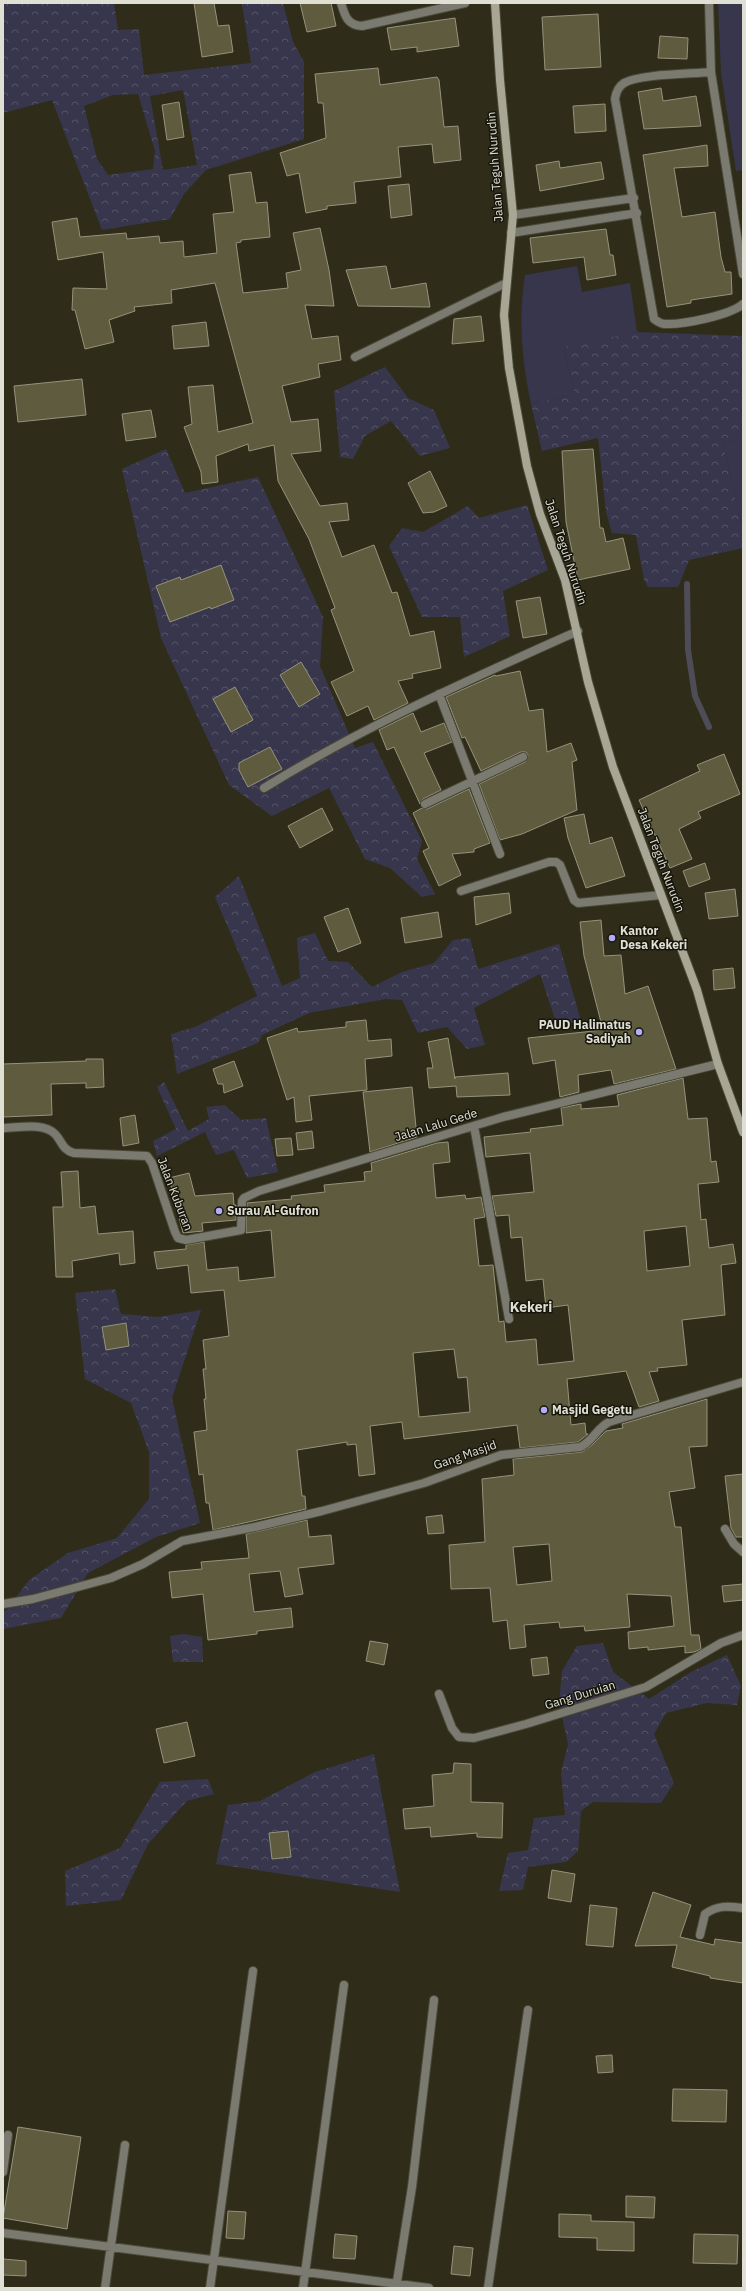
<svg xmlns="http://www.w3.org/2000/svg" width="746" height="2291" viewBox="0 0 746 2291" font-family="'IBM Plex Sans',sans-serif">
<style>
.green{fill:#38364d}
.forest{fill:url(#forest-crowns);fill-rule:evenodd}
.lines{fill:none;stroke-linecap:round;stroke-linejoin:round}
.stream{stroke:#4e4c57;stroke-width:6}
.building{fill:#5e5b3f;stroke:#95937b;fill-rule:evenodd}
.street-casing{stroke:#4b4937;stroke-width:10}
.secondary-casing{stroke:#4b4937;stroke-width:10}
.street{stroke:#7b7a70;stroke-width:8}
.secondary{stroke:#a8a796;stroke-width:8}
.poi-dot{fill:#b3adf9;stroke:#16150c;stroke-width:1.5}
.labels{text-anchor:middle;stroke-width:3;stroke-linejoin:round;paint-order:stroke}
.street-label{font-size:12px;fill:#e0dfd3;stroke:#16150c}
.poi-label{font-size:12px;font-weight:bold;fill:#e0dfd3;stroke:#16150c;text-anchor:start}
.quarter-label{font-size:14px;font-weight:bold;fill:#e0dfd3;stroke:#16150c}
</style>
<defs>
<pattern id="forest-crowns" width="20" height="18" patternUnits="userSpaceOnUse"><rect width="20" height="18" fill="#38364d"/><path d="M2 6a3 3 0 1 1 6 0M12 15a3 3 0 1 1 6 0" fill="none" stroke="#545366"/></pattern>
</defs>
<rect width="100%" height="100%" fill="#2f2d19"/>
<path class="green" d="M718 3H743V170L736 171 721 73Z
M577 266 582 292 630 283 637 332 564 348 575 394 531 404C522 360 518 321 525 275Z
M743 438V523H741L723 443Z"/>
<path class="forest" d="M3 3H114L118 30 139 29 144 75 251 63 242 3H283L293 42 304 62V139L206 170 184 194 170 219 102 230 52 100 3 113ZM183 90 197 165 163 170 150 96ZM138 94 155 151 153 169 108 175 97 159 84 106 113 95Z
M637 332 743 336V438L723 443 741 523H743V548L689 560 678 587H648L644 580 636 535 612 533 606 512 598 438 542 451 531 404 575 394 564 347Z
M385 367 408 398 434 410 450 448 420 456 391 421 365 436 353 459 340 457 334 391Z
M166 449 185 493 258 477 323 617 320 666 355 748 373 742 422 841 417 859 435 894 422 897 390 868 365 859 329 788 272 816 229 785 161 638 122 469Z
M527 505 548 570 503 591 510 636 464 657 460 617H422L389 546 402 528 423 532 468 506 479 518Z
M239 876 282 986 300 978 297 938 315 933 328 961 348 962 372 987 402 972 434 963 453 940 470 938 478 969 559 944 581 1021 557 1025 540 974 474 1008 485 1045 467 1049 447 1027 418 1033 402 1000 386 999 309 1013 262 1035 258 1043 177 1074 171 1034 195 1027 257 996 215 897Z
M164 1082 188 1131 209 1119 206 1107 225 1105 241 1120 266 1118 278 1172 247 1178 234 1150 216 1155 205 1132 157 1156 153 1141 176 1129 157 1087Z
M115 1289 121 1314 158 1317 201 1310 172 1398 200 1523 156 1537 88 1573 61 1618 3 1629V1611L7 1610 29 1580 68 1553 117 1538 149 1499V1452L131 1403 85 1379 75 1293Z
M184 1634 202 1637 203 1662H173L170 1636Z
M603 1643 613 1672 649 1699 691 1672 727 1655 741 1686 737 1705 707 1703 666 1713 654 1734 674 1783 661 1803 593 1802 581 1811 578 1851 566 1862 528 1867 523 1890 499 1891 508 1853 528 1850 534 1818 565 1815 561 1773 568 1744 559 1703 562 1671 577 1646Z
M374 1754 400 1892 216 1864 228 1805 260 1801 315 1772Z
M208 1779 214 1794 187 1801 148 1844 121 1900 66 1906 65 1871 120 1848 160 1782Z"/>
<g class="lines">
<path class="stream" d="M687 584 688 650 695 696 709 727"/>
</g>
<path class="building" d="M194 3H214L218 26 229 25 233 52 202 57Z
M300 3H331L336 26 307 32Z
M598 14 601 67 545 70 542 17Z
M455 18 459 46 417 52V47L391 50 387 28Z
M660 36 688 38 687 59 658 58Z
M378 68 380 85 437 77 439 80 444 127 458 126 461 160 434 163 432 144 398 147 401 177 354 182 356 203 327 206V209L306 213 299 173 287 176 280 153 326 138 323 103H318L315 74Z
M661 88 663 101 696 96 701 126 644 129 638 92Z
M179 102 184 137 167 140 162 105Z
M605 104 606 131 575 133 573 106Z
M707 145 708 166 674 168 682 217 715 212 721 257 725 272H731L732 294 691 300V303L667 307 643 155Z
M559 161 560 168 601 162 604 179 540 191 536 165Z
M251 172 256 203 267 202 270 237 241 240V242L236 243 243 293 288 288 286 273 301 270 293 233 320 228 329 270 334 306 305 305 312 339 338 336 341 360 318 364 320 377 282 386 291 422 318 419 321 451 291 454 320 506 347 503 349 520 329 522 342 557 374 545 392 593 397 592 410 636 434 631 441 668 412 674 413 678 398 681 408 703 374 720 368 706 347 716 331 682 354 671 331 610 335 608 309 539 278 481 274 445 249 451 248 444 216 456 218 482 202 484 201 472 184 427 192 424 188 387 213 385 218 432 253 423 215 283 171 290 172 303 134 307 135 311 109 320 114 342 85 349 75 310H72L73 288 107 289 103 252 58 260 52 222 77 218 80 237 126 233 127 239 159 236 160 243 183 241 184 257 217 253 213 214 234 212 229 175Z
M409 184 412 215 391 218 388 186Z
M606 229 610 255H613L616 275 587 280 584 257 533 263 530 238Z
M386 266 391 289 426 283 430 307 358 306 346 270Z
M481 316 484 341 452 344 454 319Z
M206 322 209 346 174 349 172 326Z
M82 379 86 415 18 422 14 386Z
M151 410 156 437 126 441 122 414Z
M593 449 600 528H603L606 542 623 538 630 569 578 580 566 522 562 451Z
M430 471 447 506 434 512 423 513 408 483Z
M221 565 234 600 211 609 210 607 170 622 156 586 180 577 181 580Z
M540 597 547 634 523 638 516 601Z
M301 662 320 694 299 707 280 675Z
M520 671 529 711 543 709 547 752 571 743 577 760 572 762 577 810 522 834 500 840 479 784 525 762 528 755 526 752H521L481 771 465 737 462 738 446 697 495 675 496 676Z
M235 687 253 720 231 732 213 699Z
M413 713 421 732 444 723 452 742 424 753 441 790 423 799 420 804 394 747 387 750 379 730Z
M270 747 282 769 248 787 239 770V763Z
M724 754 740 794 698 812 701 818 679 829 692 859 670 868 639 800 700 771 697 765Z
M469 789 490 843 474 849V852L452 854 461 875 439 886 423 851 429 848 413 813 422 808 427 809Z
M322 808 333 830 300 848 288 826Z
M584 814 590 844 612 837 625 876 586 888 568 838 564 818Z
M705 863 710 879 689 887 683 871Z
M735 889 738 916 709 919 705 893Z
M509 893 511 913 476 925 474 897Z
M348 908 361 943 338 952 324 917Z
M438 912 442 937 405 943 401 918Z
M601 920 604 956 621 955 625 994 648 986 676 1069 614 1084 611 1070 578 1075 579 1092 560 1097 555 1060 533 1064 528 1038 603 1030 584 956 580 922Z
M733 968 735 988 714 990 713 970Z
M366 1020 368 1041 391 1039 392 1056 365 1059 367 1090 309 1096 312 1120 296 1122 294 1097 287 1100 267 1038 297 1028 298 1032 346 1027V1022Z
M448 1038 455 1079V1077L508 1073 510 1095 457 1097 456 1086 429 1088 427 1068H433L428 1042Z
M86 1059H103L104 1087 86 1088V1083L51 1084 52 1115 3 1117V1064L86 1061Z
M234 1061 243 1086 224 1093 223 1084H218L213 1069Z
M683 1078 688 1119 707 1118 711 1162 716 1161 719 1182 698 1184 701 1220 706 1219 709 1248 733 1244 736 1263 721 1265 725 1315 682 1320 687 1365 657 1368 658 1371 649 1372 659 1401 639 1407 626 1371 567 1379 571 1425 585 1423 586 1434H588L578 1442 520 1448 517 1425 404 1439 402 1422 370 1426 375 1474 359 1476 356 1444 347 1445V1442L297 1450 302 1496H305L306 1509 213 1530 209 1503H206L203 1474 199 1475 194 1432 207 1430 204 1399H206L203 1369H206L203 1340 229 1336 224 1290 191 1293 188 1265 157 1269 154 1252 186 1249V1245L204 1242 207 1270 238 1267 239 1281 275 1277 271 1230 246 1233 247 1203 292 1199 291 1196 325 1192 324 1185 365 1181 364 1172 372 1171 371 1163 437 1143 448 1142 450 1162 433 1164 436 1198 465 1195 466 1199 481 1197 485 1217 474 1219 479 1266 493 1265 499 1322 504 1321 506 1342 536 1339 538 1365 574 1361 568 1305 546 1308 543 1279 526 1281 522 1237 511 1238 509 1215 496 1216 492 1196 534 1192 530 1153 486 1157 484 1137 531 1132 530 1129 563 1125 561 1108 581 1104V1109L619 1106 617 1095ZM686 1226 690 1266 647 1271 644 1231ZM454 1349 458 1378 467 1377 470 1412 419 1417 413 1353Z
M412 1087 417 1137 370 1152 363 1092Z
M135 1115 139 1143 123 1146 120 1118Z
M312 1131 314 1148 298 1150 296 1133Z
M291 1138 293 1155 277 1156 275 1139Z
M78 1171 80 1208 95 1206 98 1234 133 1231 135 1263 120 1265 119 1253 72 1261 73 1277H56L53 1207H63L61 1172Z
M189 1173 195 1196 233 1193 234 1205H236V1220L202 1223 203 1231 183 1233 169 1178Z
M126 1323 129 1346 106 1350 102 1327Z
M707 1399V1446L689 1447 695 1488 669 1492 675 1527H681L691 1635H699L701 1649 694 1652 685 1653V1646L648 1650V1647L629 1649 628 1632 674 1626 671 1596 627 1594 630 1627 585 1631 584 1626 560 1628 559 1622 524 1625 526 1647 510 1649 507 1620 493 1622 490 1588 451 1589 449 1545 485 1542 482 1479 514 1475 513 1459 582 1452 592 1445 606 1431 623 1428 622 1424ZM549 1544 552 1581 517 1585 513 1547Z
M743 1474V1537H736L731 1528 725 1476Z
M442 1515 444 1533 428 1534 426 1517Z
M307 1520 309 1537 331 1535 334 1564 298 1568 303 1594 285 1597 280 1571 249 1574 254 1612 291 1608 293 1627 257 1631V1634L208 1640 203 1594 172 1598 169 1572 202 1569 201 1562 249 1558 246 1534Z
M743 1584V1600L724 1602 722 1586Z
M370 1641 388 1644 384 1665 366 1661Z
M547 1657 549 1674 533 1676 531 1659Z
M187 1722 195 1756 164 1763 156 1729Z
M454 1763 471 1764V1802L503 1803 502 1838 477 1837V1833L431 1837 430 1827 405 1829 403 1809 434 1806 432 1775 453 1773Z
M288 1831 291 1857 272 1859 269 1833Z
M552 1870 575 1874 571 1902 548 1898Z
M653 1892 691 1905 680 1937 714 1945 715 1939 743 1943V1983L710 1978V1976L672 1967 677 1945 635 1946Z
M590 1905 617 1908 613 1947 586 1945Z
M612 2055 613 2072 598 2073 596 2056Z
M673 2089 727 2090 726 2122 672 2121Z
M18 2127 81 2137 67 2229 3 2218Z
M626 2196 655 2197 654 2218 626 2217Z
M228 2211 246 2212 244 2239 226 2238Z
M559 2214 591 2215V2221L634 2222V2251L597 2250V2238L559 2237Z
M335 2234 357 2236 355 2259 333 2258Z
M694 2234 738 2235 737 2264 693 2263Z
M454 2246 473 2248 470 2276 451 2274Z
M3 2259 26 2261V2276L3 2275Z"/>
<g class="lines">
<defs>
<path id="street" d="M341 3C345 16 347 25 362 26L465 3
M709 3 711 72 743 274
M711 72C691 74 639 74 624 83 618 87 616 92 615 99L654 319C658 322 661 324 665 324 682 325 731 315 743 304
M513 215 634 198
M511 233 637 213
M355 357 506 283
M439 694 500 854
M264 788C364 726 471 679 578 631
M425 804 523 757
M461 891 549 862H556L560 865 574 900 578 903 661 895
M474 1126 509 1319
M3 1128C18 1128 43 1122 55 1134 62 1141 62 1150 74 1153L147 1156 152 1163 175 1232 178 1238 186 1240 241 1230 242 1201 244 1198 259 1191 503 1117 718 1064
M725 1529 734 1544 743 1552
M3 1604 33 1599 111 1578 143 1564 182 1541 255 1527 322 1511 424 1483 501 1455 580 1447C593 1441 597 1428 609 1422L743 1382
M439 1694 452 1728 459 1737 474 1738 526 1724 646 1687 721 1643 743 1635
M700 1935 705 1914C718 1905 728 1906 743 1908
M3 2172 8 2135
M3 2233 429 2288
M105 2288 125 2145
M210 2288 253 1971
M303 2288 344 1985
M396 2288 412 2187 434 2000
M488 2288 528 2010"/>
<path id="secondary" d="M495 3 500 80 513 215 504 315 509 368 527 466 540 514 565 580 588 682 613 767 697 990 718 1064 743 1132"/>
</defs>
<use href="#street" class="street-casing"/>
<use href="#secondary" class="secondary-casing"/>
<use href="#street" class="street"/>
<use href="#secondary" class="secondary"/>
</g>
<g class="poi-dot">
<circle cx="612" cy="938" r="4"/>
<circle cx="639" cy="1032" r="4"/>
<circle cx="219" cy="1211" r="4"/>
<circle cx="544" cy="1410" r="4"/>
</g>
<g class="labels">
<g class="street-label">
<text transform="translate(495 167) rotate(-94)" y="4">Jalan Teguh Nurudin</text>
<text transform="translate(566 552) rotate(72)" y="4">Jalan Teguh Nurudin</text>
<text transform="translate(661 860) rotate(69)" y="4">Jalan Teguh Nurudin</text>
<text transform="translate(436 1125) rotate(-17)" y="4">Jalan Lalu Gede</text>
<text transform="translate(175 1194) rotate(69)" y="4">Jalan Kuburan</text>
<text transform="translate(465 1455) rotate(-19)" y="4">Gang Masjid</text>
<text transform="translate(580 1695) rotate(-17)" y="4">Gang Duruian</text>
</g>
<g class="poi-label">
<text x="620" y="935">Kantor<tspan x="620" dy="14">Desa Kekeri</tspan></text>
<text x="631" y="1029" text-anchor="end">PAUD Halimatus<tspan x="631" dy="14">Sadiyah</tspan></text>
<text x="227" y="1215">Surau Al-Gufron</text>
<text x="552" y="1414">Masjid Gegetu</text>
</g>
<g class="quarter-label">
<text x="531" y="1312">Kekeri</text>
</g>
</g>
<rect width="746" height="2291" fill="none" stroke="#e0dfd3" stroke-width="8"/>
</svg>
